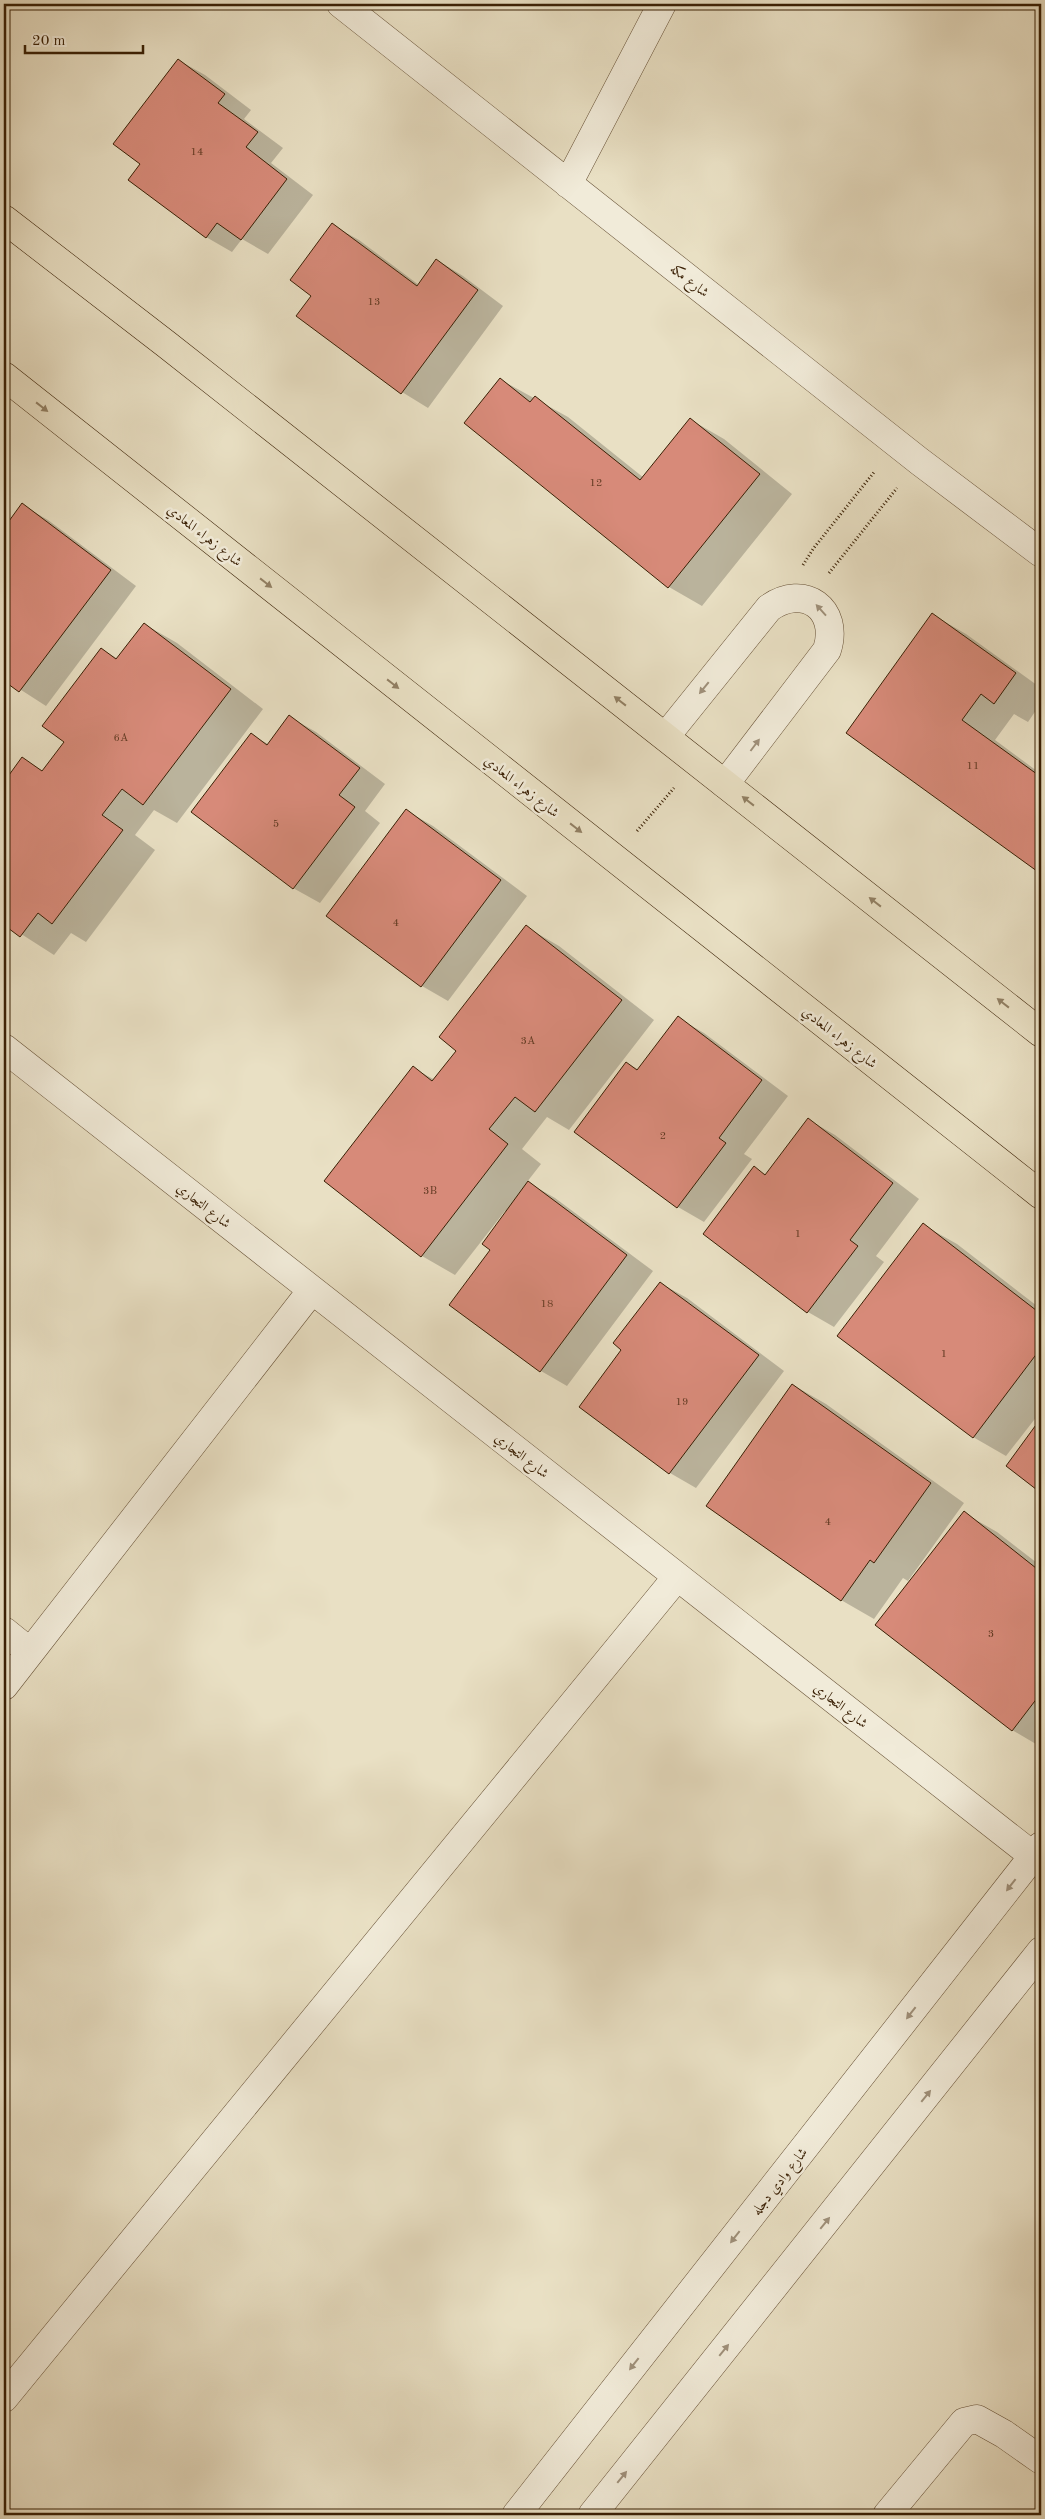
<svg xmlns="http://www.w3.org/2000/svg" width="1045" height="2519" viewBox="0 0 1045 2519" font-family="'Old Standard TT',Amiri,serif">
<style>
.shadow{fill:#0003}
.building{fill:#d78a79;stroke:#3a2005}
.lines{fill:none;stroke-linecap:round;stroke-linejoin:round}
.minor-casing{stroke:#665035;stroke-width:29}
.major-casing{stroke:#3a2005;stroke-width:29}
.path{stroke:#3a2005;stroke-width:3;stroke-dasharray:1 2.5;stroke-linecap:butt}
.minor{stroke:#f1ebd9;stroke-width:28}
.major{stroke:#e9e0c4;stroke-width:28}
.oneway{fill:#928064}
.oneway2{fill:#9f907a}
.labels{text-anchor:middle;stroke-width:5;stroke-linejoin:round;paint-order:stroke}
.number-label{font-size:11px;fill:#613a22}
.street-label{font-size:14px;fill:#3a2005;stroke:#f1ebd9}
</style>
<rect width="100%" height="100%" fill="#e9e0c4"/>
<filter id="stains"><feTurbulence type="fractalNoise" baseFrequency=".004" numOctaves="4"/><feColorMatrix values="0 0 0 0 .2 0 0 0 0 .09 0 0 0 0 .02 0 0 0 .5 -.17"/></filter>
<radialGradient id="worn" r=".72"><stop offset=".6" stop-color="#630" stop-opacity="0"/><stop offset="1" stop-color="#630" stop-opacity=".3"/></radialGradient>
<path class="shadow" d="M178 60 205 75 251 110 244 119 283 148 271 163 313 195 268 254 242 239 232 252 206 237 142 164Z
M332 225 359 240 419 285 437 260 463 276 503 306 428 408 402 392 313 296Z
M501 380 568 417 644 478 691 420 724 439 792 494 702 606 669 587 466 423Z
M22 505 48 520 136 586 46 706 4 679V530Z
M933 615 966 634 1041 688V703L1028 722 1014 714 995 740 1041 774V873L848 733Z
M144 624 177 643 263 709 177 823 154 810 135 835 155 850 86 942 71 933 54 955 4 923V784L23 759 43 771 65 741 101 649 118 659Z
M290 717 316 732 385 784 365 811 380 823 320 903 293 888 251 735 268 744Z
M4 754 8 757 4 763Z
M407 811 433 826 527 896 448 1001 422 986 328 916Z
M526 927 559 946 654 1020 569 1130 547 1117 522 1149 541 1164 527 1182 555 1198 653 1271 567 1386 541 1371 451 1305 492 1250 507 1212 505 1211 455 1275 422 1256 326 1181 413 1068 435 1080 458 1051Z
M678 1018 704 1033 788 1096 744 1154 752 1159 704 1222 678 1207 627 1063 639 1070Z
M809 1120 835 1135 919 1199 876 1256 884 1262 834 1327 808 1312 754 1168 767 1175Z
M923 1225 957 1244 1041 1309V1411L1006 1456 973 1437Z
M660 1283 687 1298 784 1371 696 1488 670 1473 581 1406 623 1350Z
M793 1385 826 1404 964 1503 908 1581 903 1578 874 1619 841 1600Z
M1041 1420V1491L1007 1466Z
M964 1513 997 1532 1041 1566V1747L1012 1730Z"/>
<path class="building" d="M178 59 225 94 218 103 258 132 246 147 287 179 241 240 217 223 206 238 128 180 140 164 113 144Z
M332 223 417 286 436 259 478 290 401 394 296 316 311 296 290 280Z
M500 378 530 402 535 396 640 480 690 418 760 474 668 588 464 423Z
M22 503 111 570 19 692 4 681V528Z
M932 613 1016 673 994 704 981 694 962 720 1041 777V874L846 733Z
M144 623 231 689 143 805 122 789 102 815 123 830 52 924 38 913 20 937 4 925V782L22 757 42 771 64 742 42 726 101 648 116 659Z
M289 715 360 768 339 795 355 807 293 889 191 812 251 733 267 745Z
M406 809 501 880 421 987 326 916Z
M526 925 622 1000 535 1112 515 1097 489 1129 508 1144 421 1257 324 1181 413 1066 432 1081 456 1051 439 1037Z
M678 1016 762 1080 719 1138 726 1143 677 1208 574 1132 626 1062 637 1070Z
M808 1118 893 1183 850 1240 858 1246 807 1313 703 1234 754 1166 765 1175Z
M528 1181 627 1255 540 1372 449 1305 490 1250 482 1244Z
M923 1223 1041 1314V1348L973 1438 837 1336Z
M660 1282 759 1355 669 1474 579 1407 621 1350 613 1343Z
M792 1384 931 1483 874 1563 870 1560 841 1601 706 1506Z
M1041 1418V1493L1006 1466Z
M964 1511 1041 1572V1693L1012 1731 875 1625Z"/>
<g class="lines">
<defs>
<path id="minor" d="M341 4 919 461 1041 553
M568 184 662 4
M666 736 769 608C804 583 840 609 827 650L725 784
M4 1048 1041 1862
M4 1631 30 1652
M4 1686 312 1290
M4 2398 677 1577
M516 2515 1041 1846
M592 2515 1041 1951
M887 2515 964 2422 977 2419 1004 2434 1041 2460"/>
<path id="major" d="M4 219 166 344 1041 1033
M4 376 1041 1195"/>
</defs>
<use href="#minor" class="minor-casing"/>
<use href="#major" class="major-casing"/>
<path class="path" d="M803 565 813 549 875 471
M829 573 897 488
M637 831 674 788"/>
<use href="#minor" class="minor"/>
<use href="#major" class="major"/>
</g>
<defs><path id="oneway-solid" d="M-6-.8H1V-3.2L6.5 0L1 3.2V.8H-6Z" transform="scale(1.25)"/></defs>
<g class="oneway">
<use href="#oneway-solid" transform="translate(42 407) rotate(38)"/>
<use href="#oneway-solid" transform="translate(266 583) rotate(38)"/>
<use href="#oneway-solid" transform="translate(393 684) rotate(38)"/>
<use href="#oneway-solid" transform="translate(620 701) rotate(-142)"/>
<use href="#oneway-solid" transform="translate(748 801) rotate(-142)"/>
<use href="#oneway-solid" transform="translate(576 828) rotate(38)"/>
<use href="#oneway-solid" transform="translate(875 902) rotate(-142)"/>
<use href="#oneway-solid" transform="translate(1003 1003) rotate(-142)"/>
</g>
<g class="oneway2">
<use href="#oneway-solid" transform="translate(821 610) rotate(-132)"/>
<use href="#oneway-solid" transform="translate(704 688) rotate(129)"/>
<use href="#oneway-solid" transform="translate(755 745) rotate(-53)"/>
<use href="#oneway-solid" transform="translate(1011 1885) rotate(128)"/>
<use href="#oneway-solid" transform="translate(911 2013) rotate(128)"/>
<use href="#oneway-solid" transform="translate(926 2096) rotate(-51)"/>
<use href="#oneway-solid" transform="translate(825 2223) rotate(-51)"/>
<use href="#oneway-solid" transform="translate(735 2237) rotate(128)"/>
<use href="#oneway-solid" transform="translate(724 2350) rotate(-51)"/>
<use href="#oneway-solid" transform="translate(634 2364) rotate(128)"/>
<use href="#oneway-solid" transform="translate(622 2477) rotate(-51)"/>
</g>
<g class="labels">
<g class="number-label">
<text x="197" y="155">14</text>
<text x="374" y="305">13</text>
<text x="596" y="486">12</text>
<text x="121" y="741">6A</text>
<text x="973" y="769">11</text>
<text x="276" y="827">5</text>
<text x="396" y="926">4</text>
<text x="528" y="1044">3A</text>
<text x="663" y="1139">2</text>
<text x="430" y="1194">3B</text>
<text x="798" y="1237">1</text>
<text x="547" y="1307">18</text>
<text x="944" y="1357">1</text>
<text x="682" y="1405">19</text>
<text x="828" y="1525">4</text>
<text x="991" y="1637">3</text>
</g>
<g class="street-label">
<text transform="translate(690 280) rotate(38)" y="5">شارع مكه</text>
<text transform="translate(205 535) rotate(38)" y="5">شارع زهراء المعادي</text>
<text transform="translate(522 786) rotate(38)" y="5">شارع زهراء المعادي</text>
<text transform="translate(840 1037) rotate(38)" y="5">شارع زهراء المعادي</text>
<text transform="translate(204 1205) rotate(38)" y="5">شارع التجاري</text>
<text transform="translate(522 1455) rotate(38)" y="5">شارع التجاري</text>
<text transform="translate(841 1705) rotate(38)" y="5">شارع التجاري</text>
<text transform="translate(779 2181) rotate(-52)" y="5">شارع وادي دجله</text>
</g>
</g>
<rect width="1045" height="2519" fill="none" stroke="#e9e0c4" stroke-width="20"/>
<rect x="5" y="5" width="1035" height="2509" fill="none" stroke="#3a2005" stroke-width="2.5"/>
<rect x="10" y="10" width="1025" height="2499" fill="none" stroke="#3a2005"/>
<path d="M25 45v8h118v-8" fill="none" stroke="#3a2005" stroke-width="2.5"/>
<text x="32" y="45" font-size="15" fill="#3a2005" stroke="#f1ebd9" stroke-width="4" paint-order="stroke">20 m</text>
<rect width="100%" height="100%" filter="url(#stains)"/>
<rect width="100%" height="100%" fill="url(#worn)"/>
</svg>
